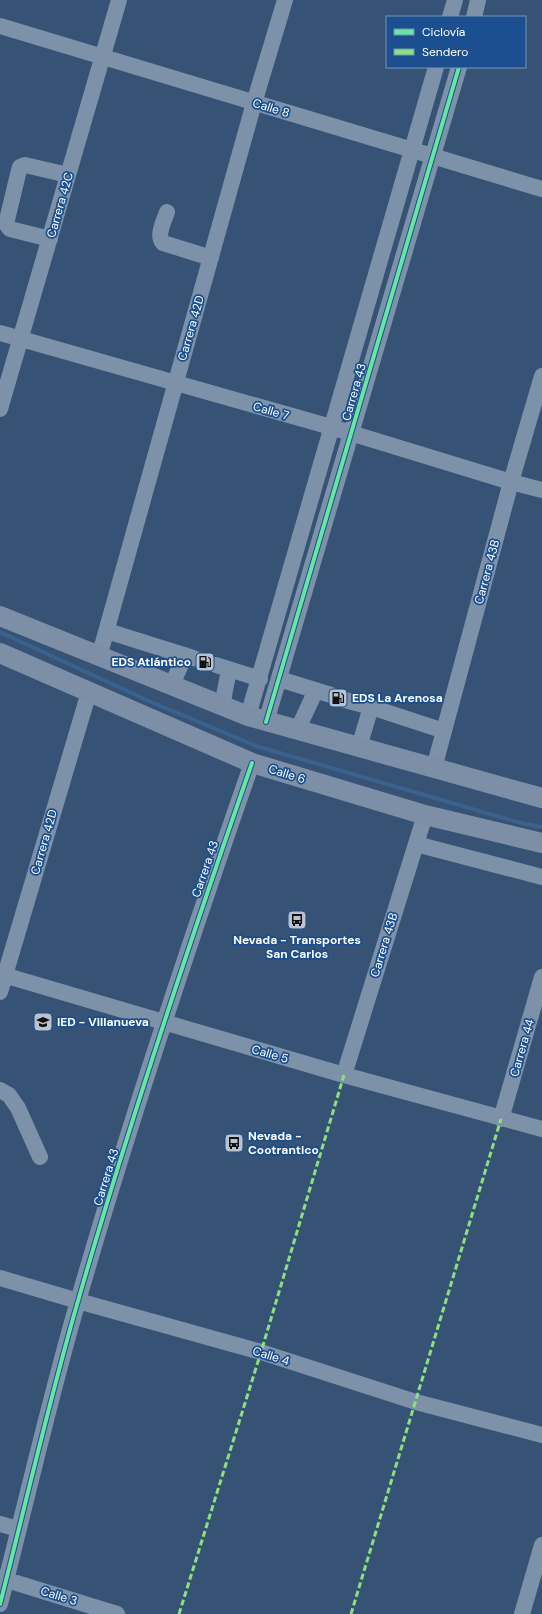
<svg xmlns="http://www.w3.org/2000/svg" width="542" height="1614" viewBox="0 0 542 1614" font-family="'DM Sans',sans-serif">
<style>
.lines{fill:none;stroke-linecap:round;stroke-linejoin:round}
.stream{stroke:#3b618d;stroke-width:4}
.minor-tunnel{stroke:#546c89;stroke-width:16;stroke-dasharray:16 8;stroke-linecap:butt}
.minor{stroke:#7d92a8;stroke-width:16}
.major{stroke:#7d8ea7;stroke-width:20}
.quiet{stroke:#8de07e;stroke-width:3;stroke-dasharray:6 3;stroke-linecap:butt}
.cycleway-casing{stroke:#1b4f8f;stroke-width:6}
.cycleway{stroke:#66e7a1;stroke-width:4}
.labels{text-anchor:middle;stroke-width:3.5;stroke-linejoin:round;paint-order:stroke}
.street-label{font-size:12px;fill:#fff;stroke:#1b4f8f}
.poi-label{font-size:12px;font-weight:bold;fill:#fff;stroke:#1b4f8f;text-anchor:start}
</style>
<rect width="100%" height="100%" fill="#365274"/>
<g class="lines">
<path class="stream" d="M0 632 151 702 256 746 521 823 542 827"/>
<path class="minor-tunnel" d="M193 658 216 665"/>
<path class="minor" d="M450 17 455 0
M474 17 478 0
M0 26 542 189
M167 212C164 221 156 236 163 243L211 258
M50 239 10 229 6 224 19 170 20 167 25 165 68 175
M0 333 331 427 511 482 542 490
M0 409 119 0
M107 631 193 658
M99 657 254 103 285 0
M216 665 260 679
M279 679 331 695
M172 685 185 655
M345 700 371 707 359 747
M222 706 229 670
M371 707 444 731
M248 716 436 67
M266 722 459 67
M297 731 316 690
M434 768 511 482 542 376
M416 844 542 877
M0 974 344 1075 542 1129
M0 992 89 692
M344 1075 425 815
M0 1090 9 1095 18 1108 40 1157
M501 1119 542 977
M0 1278 78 1301 261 1352 416 1402 542 1435
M0 1524 18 1529
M0 1578 117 1614
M0 1604C26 1503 49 1401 78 1301 130 1120 190 941 252 763
M522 1614 542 1545"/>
<path class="major" d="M0 616 248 716 542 798
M0 653 252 763 425 815 542 843"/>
<path class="quiet" d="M179 1614 261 1352 344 1075
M351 1614 501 1119"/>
<defs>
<path id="cycleway" d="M266 722 459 67
M0 1604C26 1503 49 1401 78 1301 130 1120 190 941 252 763"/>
</defs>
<use href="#cycleway" class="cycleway-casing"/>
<use href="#cycleway" class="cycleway"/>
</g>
<defs>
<symbol id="fuel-square" viewBox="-11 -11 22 22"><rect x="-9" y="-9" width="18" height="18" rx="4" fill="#b9c2ce" stroke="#1b4f8f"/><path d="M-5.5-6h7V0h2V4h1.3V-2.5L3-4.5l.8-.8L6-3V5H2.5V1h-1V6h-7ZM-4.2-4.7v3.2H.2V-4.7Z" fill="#111"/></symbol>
<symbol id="bus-square" viewBox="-11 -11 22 22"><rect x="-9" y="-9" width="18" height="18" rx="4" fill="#b9c2ce" stroke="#1b4f8f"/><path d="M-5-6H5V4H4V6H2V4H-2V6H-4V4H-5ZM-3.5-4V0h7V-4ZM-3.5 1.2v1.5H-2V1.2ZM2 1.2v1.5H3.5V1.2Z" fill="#111"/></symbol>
<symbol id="school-square" viewBox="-11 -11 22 22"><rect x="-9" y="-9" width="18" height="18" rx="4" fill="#b9c2ce" stroke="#1b4f8f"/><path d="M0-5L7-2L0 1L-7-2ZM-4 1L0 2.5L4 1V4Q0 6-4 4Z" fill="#111"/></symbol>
</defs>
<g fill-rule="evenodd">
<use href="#fuel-square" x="194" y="651" width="22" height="22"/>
<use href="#fuel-square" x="327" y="687" width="22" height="22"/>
<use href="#bus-square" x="286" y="909" width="22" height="22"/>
<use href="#school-square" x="32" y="1011" width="22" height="22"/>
<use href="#bus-square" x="223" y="1132" width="22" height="22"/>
</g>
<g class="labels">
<g class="street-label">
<text transform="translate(271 108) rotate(17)" y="4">Calle 8</text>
<text transform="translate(60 205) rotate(-74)" y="4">Carrera 42C</text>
<text transform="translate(191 328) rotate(-74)" y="4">Carrera 42D</text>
<text transform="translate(354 392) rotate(-74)" y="4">Carrera 43</text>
<text transform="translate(271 411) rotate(16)" y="4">Calle 7</text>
<text transform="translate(487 572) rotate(-75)" y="4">Carrera 43B</text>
<text transform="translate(287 774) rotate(17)" y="4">Calle 6</text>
<text transform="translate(44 842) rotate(-74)" y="4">Carrera 42D</text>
<text transform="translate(205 869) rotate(-71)" y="4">Carrera 43</text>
<text transform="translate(384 945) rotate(-73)" y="4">Carrera 43B</text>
<text transform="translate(522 1048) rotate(-74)" y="4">Carrera 44</text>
<text transform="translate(270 1054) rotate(16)" y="4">Calle 5</text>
<text transform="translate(106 1177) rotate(-73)" y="4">Carrera 43</text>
<text transform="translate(271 1356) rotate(17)" y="4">Calle 4</text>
<text transform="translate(59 1596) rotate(17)" y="4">Calle 3</text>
</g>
<g class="poi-label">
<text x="191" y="666" text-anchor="end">EDS Atlántico</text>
<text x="352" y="702">EDS La Arenosa</text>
<text x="297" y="944" text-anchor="middle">Nevada - Transportes<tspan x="297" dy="14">San Carlos</tspan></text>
<text x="57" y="1026">IED - Villanueva</text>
<text x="248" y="1140">Nevada -<tspan x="248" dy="14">Cootrantico</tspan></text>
</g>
</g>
<rect x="386" y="16" width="140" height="52" fill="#1b4f8f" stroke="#7695bc"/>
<rect x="394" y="29" width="20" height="6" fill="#66e7a1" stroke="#7695bc"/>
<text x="422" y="36" font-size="12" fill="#ffffff">Ciclovía</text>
<rect x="394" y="49" width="20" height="6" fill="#8de07e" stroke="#7695bc"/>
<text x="422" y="56" font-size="12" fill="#ffffff">Sendero</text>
</svg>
